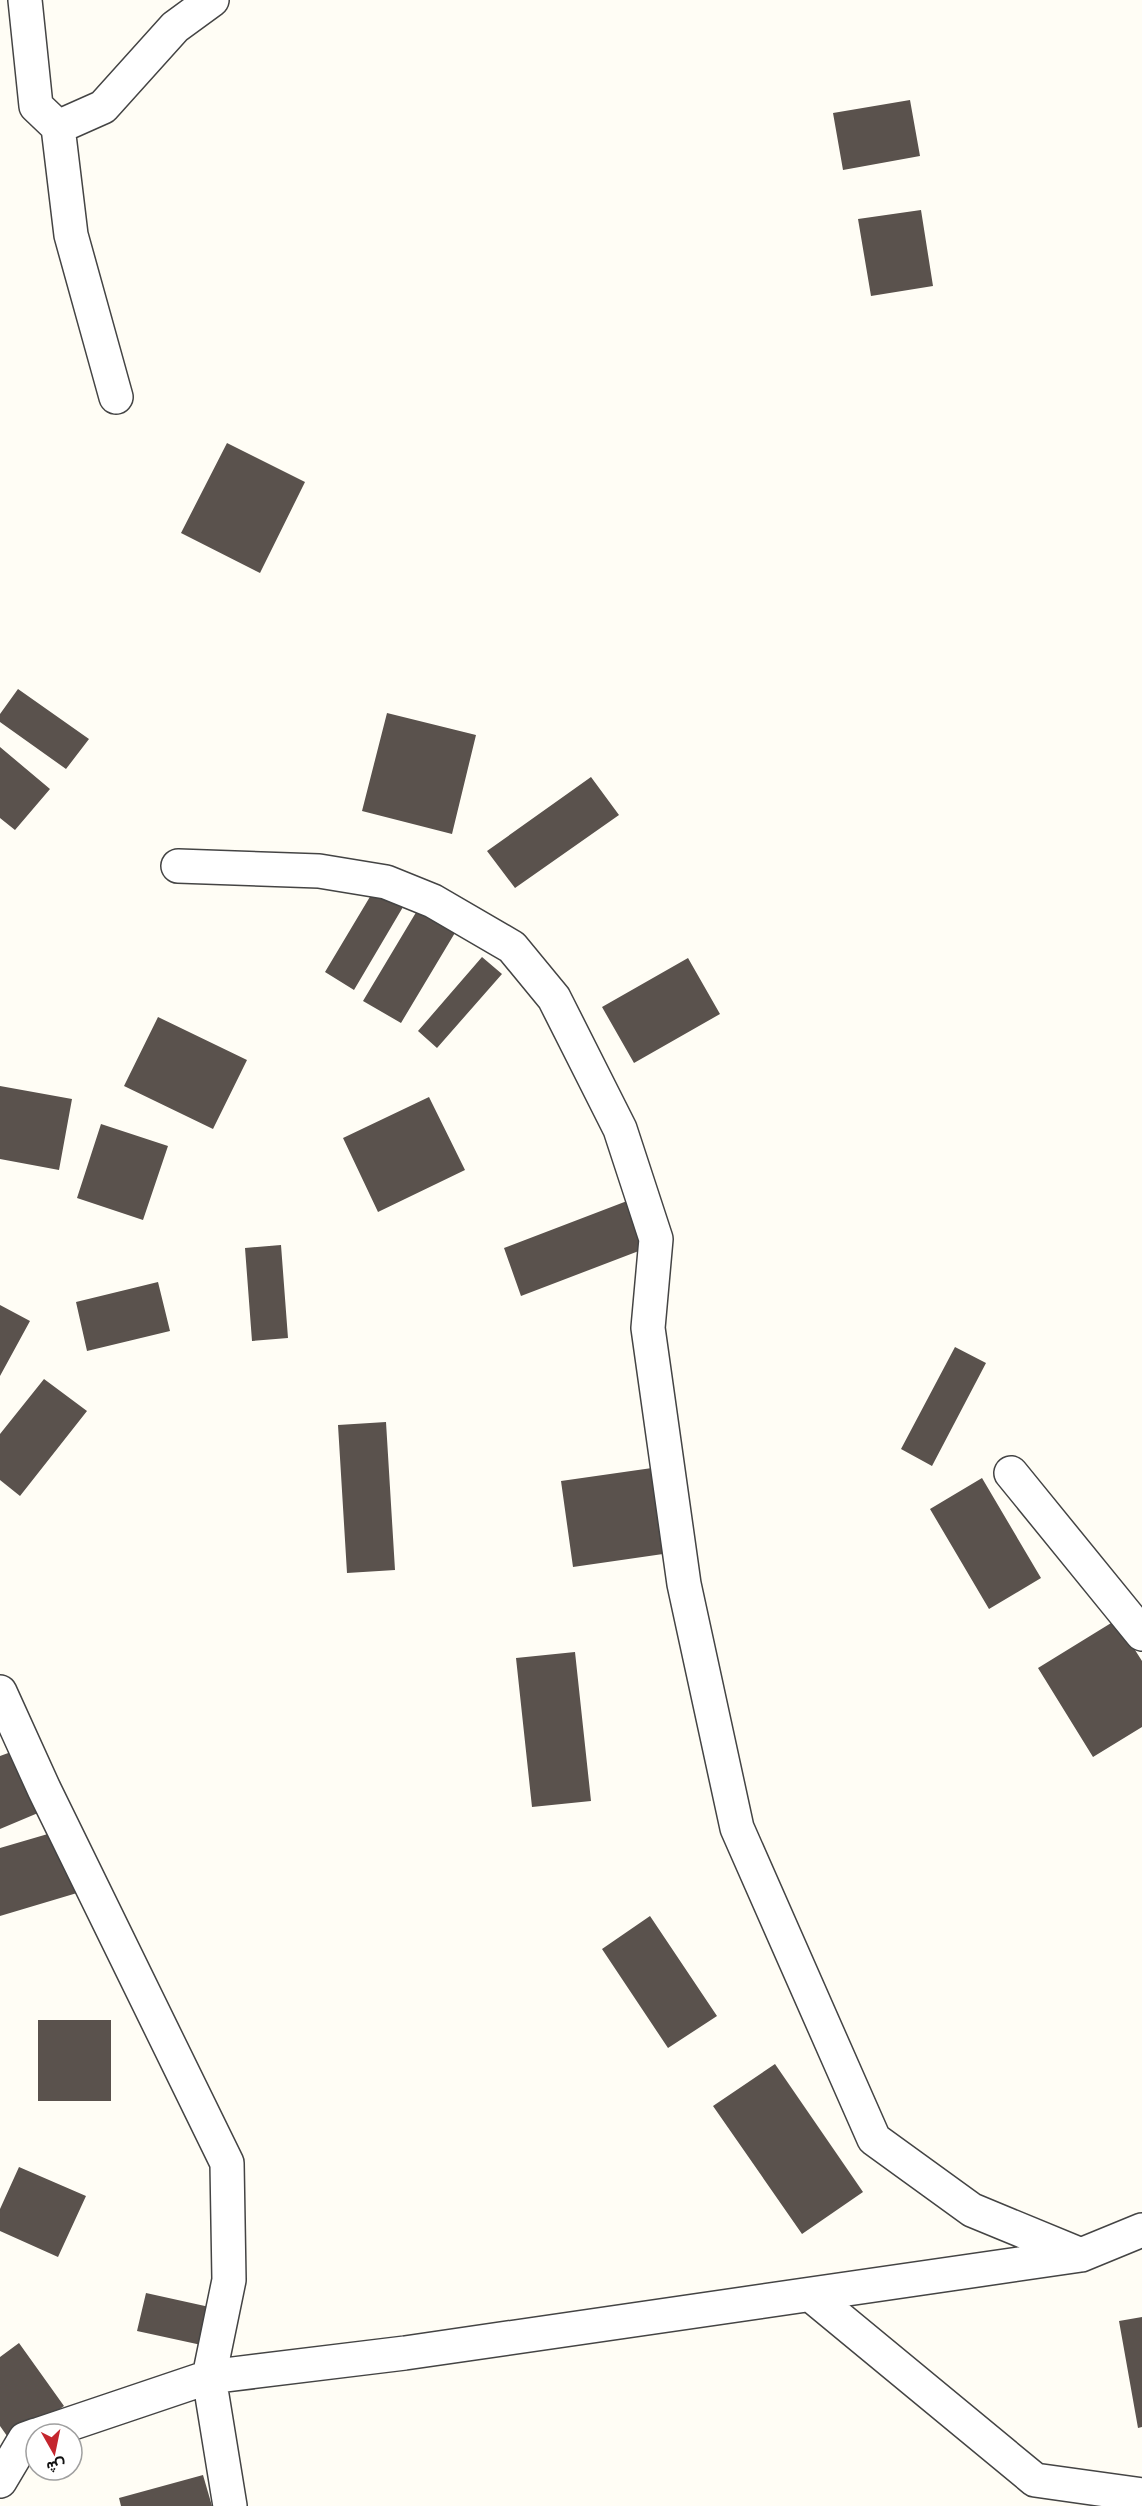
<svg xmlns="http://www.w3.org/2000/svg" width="1142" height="2506" viewBox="0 0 1142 2506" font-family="Georgia,Vazirmatn,serif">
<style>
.building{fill:#5a524d}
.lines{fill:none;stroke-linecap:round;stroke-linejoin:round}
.minor-casing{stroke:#444;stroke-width:36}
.minor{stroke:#fff;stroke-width:33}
</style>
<rect width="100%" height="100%" fill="#fffdf5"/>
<path class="building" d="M910 100 920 156 843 170 833 113Z
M921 210 933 286 871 296 858 219Z
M227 443 305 482 260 573 181 533Z
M18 689 89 739 66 769 0 722V714Z
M387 713 476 735 452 834 362 811Z
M0 747 50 789 15 830 0 818Z
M591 777 619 815 515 888 487 851Z
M433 884 471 906 401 1023 363 1001Z
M374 890 403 907 354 990 325 972Z
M482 957 502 974 437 1048 418 1031Z
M688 958 720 1014 634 1063 602 1007Z
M158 1017 247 1060 213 1129 124 1086Z
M0 1086 72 1099 59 1170 0 1159Z
M429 1097 465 1170 378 1212 343 1138Z
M101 1124 168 1146 143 1220 77 1198Z
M627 1201 644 1249 521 1296 504 1248Z
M281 1245 288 1338 252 1341 245 1248Z
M158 1282 170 1331 87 1351 76 1302Z
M0 1305 30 1321 0 1376Z
M955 1347 986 1363 932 1466 901 1449Z
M44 1379 87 1411 20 1496 0 1480V1434Z
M386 1422 395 1570 347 1573 338 1425Z
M652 1468 663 1554 573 1567 561 1481Z
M982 1478 1041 1578 989 1609 930 1509Z
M1116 1620 1142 1661V1727L1093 1757 1038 1668Z
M575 1652 591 1801 532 1807 516 1658Z
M11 1752 38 1813 0 1829V1756Z
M58 1831 77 1893 0 1916V1848Z
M650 1916 717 2016 668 2048 602 1949Z
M38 2020H111V2101H38Z
M775 2064 863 2192 802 2234 713 2106Z
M19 2167 86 2196 58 2257 0 2231V2209Z
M146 2293 214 2308 206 2346 137 2331Z
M1142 2317V2427L1138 2428 1119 2321Z
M19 2343 64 2406 12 2443 0 2426V2357Z
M203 2475 212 2506H121L119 2498Z"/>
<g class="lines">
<defs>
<path id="minor" d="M25 0 36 106 58 127 103 107 175 27 212 0
M58 127 71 235 116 397
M178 866 319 871 386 882 433 901 512 947 554 998 620 1129 656 1239 648 1328 684 1584 737 1828 874 2139 972 2210 1081 2255
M1011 1473 1142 1634
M0 1692 44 1789 227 2163 229 2280 209 2377 230 2506
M811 2295 1035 2480 1142 2495
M40 2434 209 2377 405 2353 1081 2255 1142 2230
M0 2481 25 2439 36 2435"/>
</defs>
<use href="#minor" class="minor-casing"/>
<use href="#minor" class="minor"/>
</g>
<g transform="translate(54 2452) rotate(171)"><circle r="28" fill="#ffffff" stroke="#a0a0a0" stroke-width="1.5"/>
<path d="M0-4.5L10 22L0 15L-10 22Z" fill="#c4262e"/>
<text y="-9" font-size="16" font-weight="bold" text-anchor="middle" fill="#111111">ش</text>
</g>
</svg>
